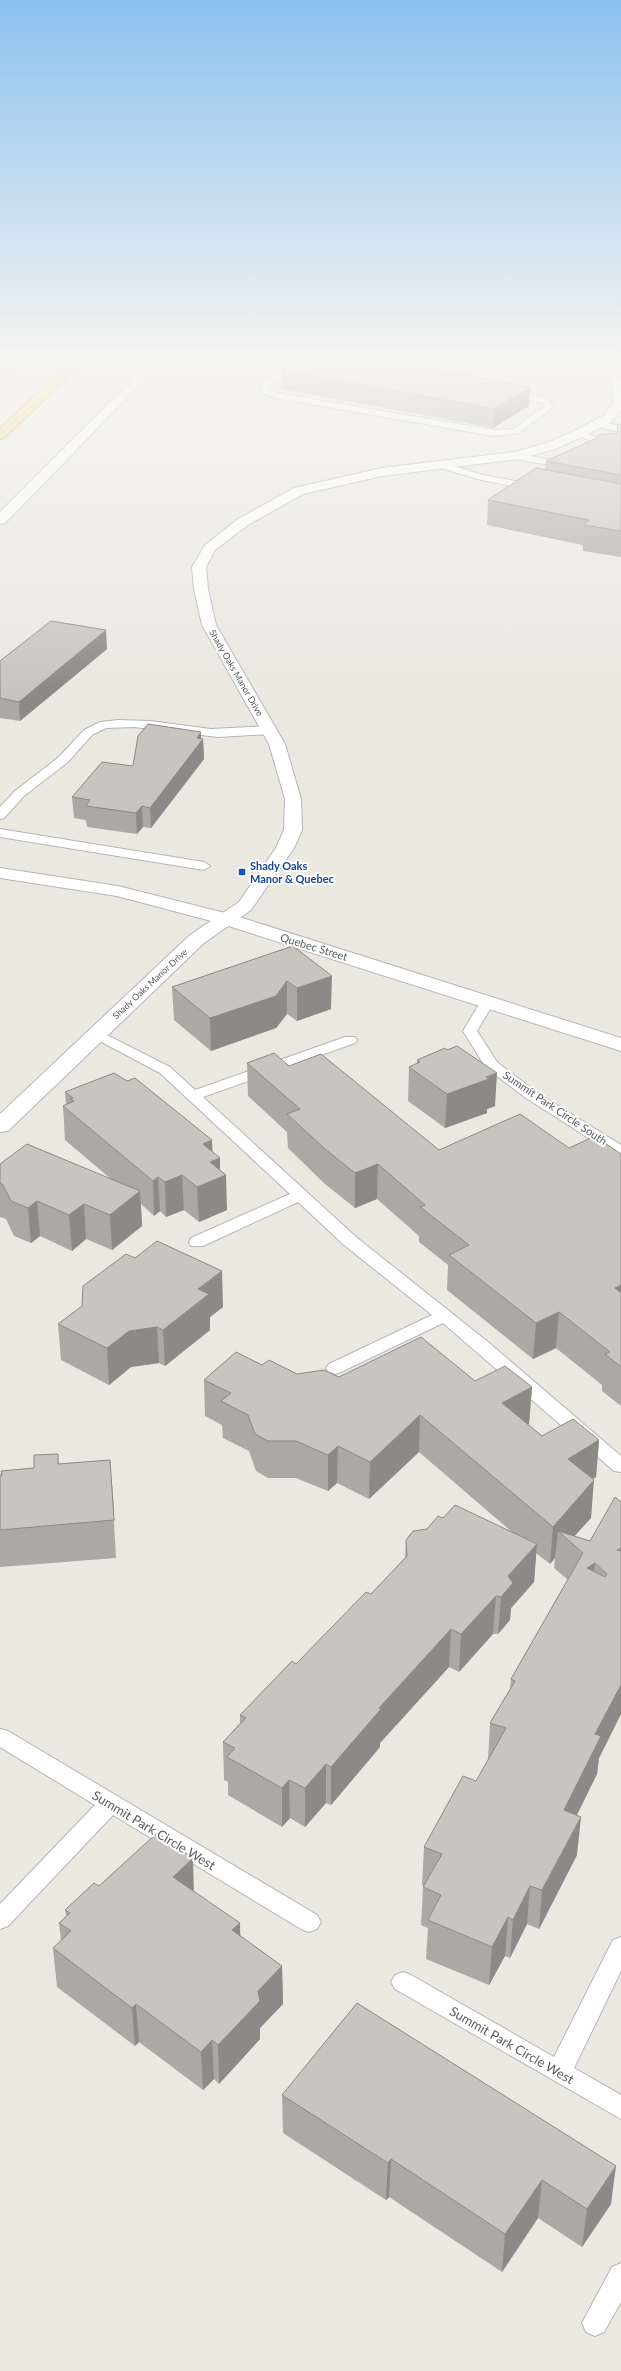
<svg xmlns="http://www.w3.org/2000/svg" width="621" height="2371" viewBox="0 0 621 2371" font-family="Lato,sans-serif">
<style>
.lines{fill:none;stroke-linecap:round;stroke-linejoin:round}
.service-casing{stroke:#b3b6ba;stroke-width:2}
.minor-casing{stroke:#b3b6ba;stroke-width:2}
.tertiary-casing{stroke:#b3b6ba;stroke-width:2}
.secondary-casing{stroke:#b4b7bc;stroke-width:2}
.motorway-casing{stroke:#d99711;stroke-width:2}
.service{fill:#fff;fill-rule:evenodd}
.minor{fill:#fff;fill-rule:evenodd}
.tertiary{fill:#fff;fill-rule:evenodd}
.secondary{fill:#fff;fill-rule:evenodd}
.motorway{fill:#f4d88d;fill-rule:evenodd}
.wall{fill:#aca9a4}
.shaded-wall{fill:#8c8a86}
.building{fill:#c8c5bf;stroke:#8c8a86;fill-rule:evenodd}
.transit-dot{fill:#1a4fb4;stroke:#fff;stroke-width:1.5}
.labels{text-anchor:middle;stroke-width:4;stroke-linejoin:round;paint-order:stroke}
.far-street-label{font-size:9px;fill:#595c60;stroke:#fff}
.transit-label{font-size:11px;font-weight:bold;fill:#164399;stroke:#fff;text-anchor:start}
.street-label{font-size:11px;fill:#595c60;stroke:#fff}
.near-street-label{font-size:13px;fill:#595c60;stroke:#fff}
</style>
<rect width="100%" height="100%" fill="#ebe8e0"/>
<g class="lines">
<defs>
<path id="service" d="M308 358H318L269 385 268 389 277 393 494 430 514 429 544 406 543 403 505 395V391L549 399 553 407 519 433 494 436 275 398 261 392 262 382Z
M598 421 621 426V432L595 426 594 424Z
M577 431H583L606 443 594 452H588V448L595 443 577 435Z
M515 453 546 459 567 456 572 459C560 470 526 461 512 458V454Z
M441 462 483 475 536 485 538 487 533 490 481 480 438 467 436 465Z
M118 720 150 721 211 729 269 726 275 730 269 734 218 737 134 727 106 728 92 735 68 762 24 796 4 818 0 819V807L15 791 59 757 84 730 100 722Z
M0 829 204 862 210 866 204 870 0 837Z
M488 997 495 1001 477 1031 497 1062 536 1092 621 1145V1157L615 1155 526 1098 486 1068 463 1031 483 998Z
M97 1030 170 1067 195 1090 345 1037H355L357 1040 355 1043 203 1097 356 1237 488 1342 621 1456V1472L614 1471 443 1323 341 1372 335 1374 329 1372 326 1368 329 1364 432 1315 344 1245 298 1202 203 1246H191L189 1242 191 1238 290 1194 160 1073 92 1037 90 1034Z
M0 1729 8 1731 317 1915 321 1922 317 1929 309 1932 301 1929 113 1815 8 1926 0 1929V1904L95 1805 0 1747Z
M621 1937V1971L574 2068 621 2095V2119L395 1989 391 1982 395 1975 403 1972 411 1975 554 2057 613 1940Z
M621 2263V2302L604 2332 595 2336 586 2332 582 2323 612 2267Z"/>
<path id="minor" d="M584 358H597L613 370 621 379V410L611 422 584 436 555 449 519 459 382 476 303 494 248 525 215 550 206 567 208 589 216 625 285 744 301 799 302 830 294 848 251 910 204 943 8 1131 0 1132V1114L190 935 239 902 276 848 284 830 285 799 269 744 202 625 194 589 192 567 205 545 238 519 294 488 382 468 514 452 547 443 576 430 603 416 613 404C616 372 600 378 584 358Z"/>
<path id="tertiary" d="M0 868 118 886 233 915 621 1038V1051L219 923 117 896 0 878Z"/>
<path id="secondary" d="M154 358H166L5 523 0 524V512Z"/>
<path id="motorway" d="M16 358H29L4 381 0 382V373Z
M75 358H88L4 438 0 439V428Z"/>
</defs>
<use href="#service" class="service-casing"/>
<use href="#minor" class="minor-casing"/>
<use href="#tertiary" class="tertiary-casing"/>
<use href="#secondary" class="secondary-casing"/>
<use href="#motorway" class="motorway-casing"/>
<use href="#service" class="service"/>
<use href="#minor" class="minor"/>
<use href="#tertiary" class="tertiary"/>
<use href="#secondary" class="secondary"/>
<use href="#motorway" class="motorway"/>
</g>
<path class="wall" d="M281 370 529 406 493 428 281 389Z
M621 424V557L583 551V545L487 525 488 500 545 469 546 461 617 433V425Z
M107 649 20 721 0 718V661Z
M201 739H203L204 759 151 828 143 827 137 834 87 827 86 820 74 818 72 797 133 766Z
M293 946 331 1009 297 1021 287 1014 276 1028 211 1051 174 1020 172 987Z
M417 1060 495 1106 487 1109V1113L445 1128 408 1101 409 1067 417 1064Z
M247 1063 289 1066 439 1150 569 1148 621 1154V1406L602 1391V1385L556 1348 533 1359 447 1290 448 1265 419 1242V1236L377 1199 355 1208 325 1184 288 1148 287 1132 248 1096Z
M65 1092 213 1152 220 1158V1170L227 1210 199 1222 184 1210 166 1217 160 1211 154 1216 141 1204 142 1226 112 1250 86 1239 72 1251 40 1236 31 1243 14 1236 6 1219 0 1217V1164L111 1179 65 1140 63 1106 66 1104Z
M223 1307 210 1317V1330L165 1366 159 1363 131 1367 109 1385 61 1360 58 1324Z
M262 1365 297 1374 339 1377 475 1381 532 1387 529 1424 527 1425 542 1436 599 1440 596 1477 592 1479 591 1518 574 1536 590 1541 621 1502V1714L599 1758 597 1774 577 1815V1855L539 1929 527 1924 510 1958 505 1956 489 1985 426 1959 428 1928 421 1925 423 1887 424 1886 422 1885 424 1847 476 1781 488 1760 490 1723 510 1689 511 1679 568 1580 554 1568 555 1558 550 1564 536 1553 534 1582 511 1608 510 1620 498 1634H493L459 1672 449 1667 380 1743V1747L331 1805 326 1803 305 1827 290 1818 282 1827 228 1795V1782L224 1780 223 1742 240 1723V1715L296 1664 371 1594 405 1558 406 1540 427 1529 443 1518 512 1532 419 1452 369 1499 337 1483 328 1491 296 1478H268L256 1471 249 1451 223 1438 222 1425 205 1416 204 1380Z
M58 1454 59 1464 110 1460 116 1558 0 1567V1475L34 1468Z
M99 1886 194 1891 241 1936 282 1966 283 2004 260 2028V2039L219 2084 214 2079 203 2090 139 2042 135 2046 57 1987 53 1948 61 1941 59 1923 66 1916 65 1910Z
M357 2003 611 2204 582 2247 538 2218 502 2272 389 2197 386 2200 283 2133 282 2095Z"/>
<path class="shaded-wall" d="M530 387 529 406 493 428 494 409Z
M106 630 107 649 20 721 19 702Z
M201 732V742L203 739 204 759 151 828 150 808Z
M142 806 143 827 137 834 136 813Z
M332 976 331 1009 297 1021V988Z
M287 981V1014L276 1028 211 1051 210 1018Z
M497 1073 495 1106 487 1109V1113L445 1128 447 1094Z
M212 1140 213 1161 220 1158V1177L226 1175 227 1210 199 1222 197 1187 203 1144Z
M378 1164 377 1199 355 1208V1173Z
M182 1175 184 1210 166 1217 165 1182Z
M158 1177 160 1211 154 1216 153 1181Z
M140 1191 142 1226 112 1250 110 1215Z
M37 1201 40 1236 31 1243 28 1208Z
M84 1204 86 1239 72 1251 69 1215Z
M222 1271 223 1307 210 1317V1330L165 1366 163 1330 198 1289Z
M621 1285V1319L615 1288Z
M559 1312 556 1348 533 1359 536 1323Z
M157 1327 159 1363 131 1367 109 1385 107 1348 129 1331Z
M532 1387 529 1424 499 1440 502 1403Z
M420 1415 419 1452 369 1499 370 1462Z
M599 1440 596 1477 564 1496 568 1459Z
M338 1446 337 1483 328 1491V1455Z
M110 1460 113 1497 116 1558 114 1520Z
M594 1480 591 1518 570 1541 558 1531 555 1558 550 1564 553 1527Z
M537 1544 534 1582 511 1608 510 1620 498 1634 501 1597 508 1576Z
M595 1563 591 1601 587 1568Z
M496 1596 493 1634 459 1672 461 1634Z
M451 1629 449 1667 380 1743V1747L331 1805V1767L379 1708Z
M621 1685V1714L599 1758 597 1774 560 1849 564 1810 595 1734Z
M326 1764V1803L305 1827V1788Z
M289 1780 290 1818 282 1827V1788Z
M581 1817 577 1855 539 1929 542 1890Z
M193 1858 194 1897 173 1877Z
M530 1886 527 1924 510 1958 513 1920Z
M508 1917 505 1956 489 1985 492 1947Z
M240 1923 241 1961 232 1930Z
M282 1966 283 2004 260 2028V2039L219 2084 218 2045 258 1991Z
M136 2004 139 2042 135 2046 132 2008Z
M212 2040 214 2079 203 2090 201 2052Z
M391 2159 389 2197 386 2200 388 2163Z
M616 2166 611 2204 582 2247 587 2209Z
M542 2180 538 2218 502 2272 505 2234Z"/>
<path class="building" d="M305 358H371L530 387 494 409 281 370Z
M621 424V475L546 461 597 438 598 435 618 433 617 425Z
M536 468 621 484V531L584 525 589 520 488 500Z
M51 621 106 630 19 702 0 698V661Z
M148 724 201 732 197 738 203 739 150 808 142 806 136 813 86 806 90 800 72 797 102 762 133 766 138 736Z
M293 946 332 976 297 988 287 981 276 996 210 1018 172 987Z
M457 1046 497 1073 486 1077 489 1079 447 1094 409 1067 420 1062 417 1060 445 1048 447 1050Z
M274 1053 289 1066 321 1054 439 1150 520 1114 569 1148 595 1136 621 1154V1285L615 1288 621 1293V1367L605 1354 610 1352 559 1312 536 1323 449 1255 469 1245 420 1207 425 1205 378 1164 355 1173 325 1149 287 1114 300 1109 247 1063Z
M114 1073 127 1081 135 1078 212 1140 203 1144 220 1158 210 1162 226 1175 197 1187 182 1175 165 1182 158 1177 153 1181 63 1106 74 1101 70 1099 73 1098 65 1092Z
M27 1144 140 1191 110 1215 84 1204 69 1215 37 1201 28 1208 11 1201 3 1185 0 1183V1164Z
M157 1241 222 1271 198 1289 209 1294 163 1330 157 1327 129 1331 107 1348 58 1324 82 1306 83 1286 126 1254 135 1258Z
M421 1337 475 1381 505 1366 532 1387 502 1403 542 1436 573 1419 599 1440 568 1459 594 1480 553 1527 420 1415 370 1462 338 1446 328 1455 296 1441H268L255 1434 248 1415 221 1401 231 1393 204 1380 236 1352 262 1365 269 1360 297 1374 324 1370 339 1377Z
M58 1454V1464L110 1460 114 1520 0 1530V1475H2L1 1471 34 1468V1455Z
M615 1497 621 1502V1548L617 1550 621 1551V1685L595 1734 601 1736 564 1810 581 1817 542 1890 530 1886 513 1920 508 1917 492 1947 428 1920 441 1895 423 1887 442 1854 424 1847 463 1776 476 1781 506 1728 490 1723 515 1681 511 1679 583 1553 558 1531 590 1541ZM595 1563 607 1574 605 1577 587 1568Z
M455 1505 537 1544 508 1576 513 1583 501 1597 496 1596 461 1634 451 1629 379 1708 381 1709 331 1767 326 1764 305 1788 289 1780 282 1788 227 1757 235 1748 223 1742 246 1718 240 1715 292 1661 296 1664 366 1592 371 1594 407 1556 406 1540 413 1531 427 1529 438 1516 443 1518Z
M157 1833 193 1858 173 1877 240 1923 232 1930 282 1966 258 1991 260 2001 218 2045 212 2040 201 2052 136 2004 132 2008 53 1948 71 1931 59 1923 70 1913 65 1910 94 1883 99 1886Z
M357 2003 616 2166 587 2209 542 2180 505 2234 391 2159 388 2163 282 2095Z"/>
<linearGradient id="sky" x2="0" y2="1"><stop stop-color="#8cc1ee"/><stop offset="0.52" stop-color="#f6f5f1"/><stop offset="1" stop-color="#f6f5f1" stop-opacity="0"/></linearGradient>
<rect width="621" height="690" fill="url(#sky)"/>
<rect class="transit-dot" x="238" y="868" width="8" height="8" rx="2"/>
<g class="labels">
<g class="far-street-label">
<text transform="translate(236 673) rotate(60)" y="3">Shady Oaks Manor Drive</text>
<text transform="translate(150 984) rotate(-43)" y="3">Shady Oaks Manor Drive</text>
</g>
<g class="transit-label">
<text x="250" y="870">Shady Oaks<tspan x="250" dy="13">Manor &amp; Quebec</tspan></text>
</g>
<g class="street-label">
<text transform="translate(314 947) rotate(17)" y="4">Quebec Street</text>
<text transform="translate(555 1108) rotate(34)" y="4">Summit Park Circle South</text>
</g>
<g class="near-street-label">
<text transform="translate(154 1830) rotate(31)" y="5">Summit Park Circle West</text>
<text transform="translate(512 2045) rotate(30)" y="5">Summit Park Circle West</text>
</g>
</g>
</svg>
